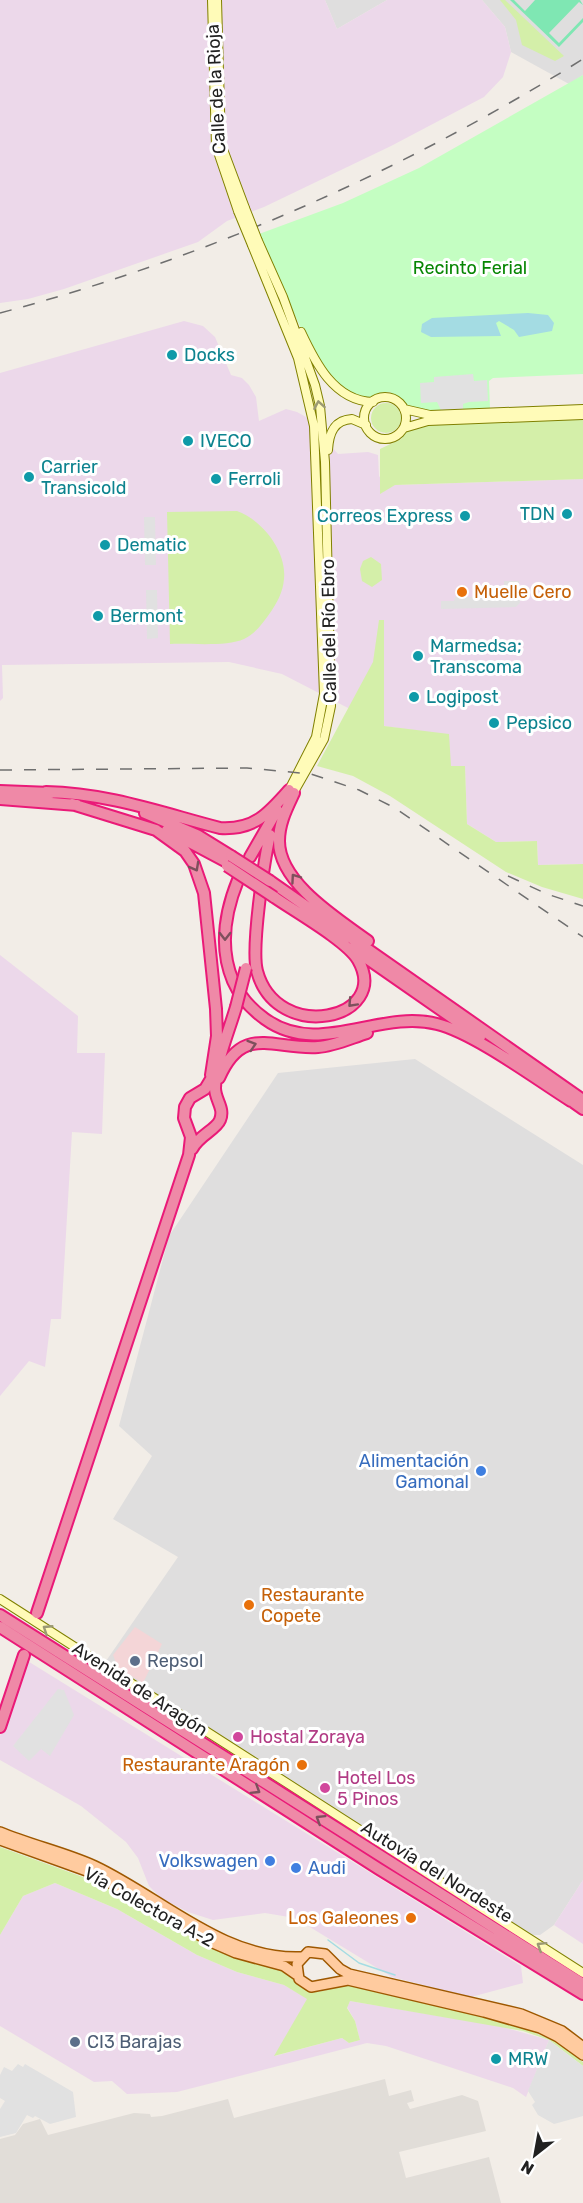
<svg xmlns="http://www.w3.org/2000/svg" width="583" height="2203" viewBox="0 0 583 2203" font-family="Rubik,sans-serif">
<style>
.residential{fill:#dfdede}
.commercial{fill:#f4d5d7}
.industrial{fill:#ecd8ea}
.airport{fill:#e1ddd8}
.grass{fill:#d4efa9}
.park{fill:#c4fec2}
.pitch{fill:#7fe7b3}
.parking{fill:#e1e1e1}
.water{fill:#a4dce3}
.lines{fill:none;stroke-linecap:round;stroke-linejoin:round}
.stream{stroke:#a4dce3;stroke-width:1.5}
.secondary-casing{stroke:#808000;stroke-width:10}
.primary-casing{stroke:#9e5800;stroke-width:12}
.highway-casing{stroke:#ea1a78;stroke-width:14}
.secondary{stroke:#fffbb8;stroke-width:8}
.primary{stroke:#ffcb9f;stroke-width:9}
.highway{stroke:#ef89a7;stroke-width:10}
.rail{stroke:#6f6f6f;stroke-width:1.5;stroke-dasharray:12 12;stroke-linecap:butt}
.secondary-bridge-casing{stroke:#808000;stroke-width:10;stroke-linecap:butt}
.highway-bridge-casing{stroke:#ea1a78;stroke-width:14;stroke-linecap:butt}
.secondary-bridge{stroke:#fffbb8;stroke-width:8}
.highway-bridge{stroke:#ef89a7;stroke-width:10}
.oneway{stroke:#9b9974}
.oneway2{stroke:#7e505d}
.culture-dot{fill:#0f9aa8;stroke:#fff;stroke-width:2}
.food-dot{fill:#e8710a;stroke:#fff;stroke-width:2}
.shop-dot{fill:#3f7fe0;stroke:#fff;stroke-width:2}
.service-dot{fill:#5c6f8a;stroke:#fff;stroke-width:2}
.hotel-dot{fill:#d1479c;stroke:#fff;stroke-width:2}
.labels{text-anchor:middle;stroke-width:6;stroke-linejoin:round;paint-order:stroke}
.street-label{font-size:18px;fill:#212121;stroke:#fff}
.park-label{font-size:18px;fill:#078603;stroke:#fff}
.culture-label{font-size:18px;fill:#0d838f;stroke:#fff;text-anchor:start}
.food-label{font-size:18px;fill:#c56008;stroke:#fff;text-anchor:start}
.shop-label{font-size:18px;fill:#366cbe;stroke:#fff;text-anchor:end}
.service-label{font-size:18px;fill:#4e5e75;stroke:#fff;text-anchor:start}
.hotel-label{font-size:18px;fill:#b23c85;stroke:#fff;text-anchor:start}
</style>
<rect width="100%" height="100%" fill="#f2ede7"/>
<path class="residential" d="M325 0H387L337 29Z
M482 0H583V75L569 84 511 52 505 27Z
M415 1059 583 1165V1880L554 1925 540 1935H524L108 1669 106 1661 178 1557 113 1519 152 1456 119 1426 169 1236 278 1073Z"/>
<path class="commercial" d="M135 1627 162 1644 143 1683 118 1668 113 1655Z"/>
<path class="industrial" d="M0 0H325L337 29 387 0H482L505 27 511 52 503 77 484 97 391 146 264 207 227 221 198 242 64 289 28 299 0 303Z
M184 321 203 326 215 337 231 375 242 378 249 385 256 397 259 421 286 409 297 412 306 417 338 454 368 452 378 455 379 476 388 488 395 485 583 479V864L538 865 537 841 496 842 467 824 465 766H451L412 730 383 726 282 674 229 662 2 665 3 698 0 701V373Z
M0 955 78 1016 77 1053H105L102 1134 72 1132 61 1319H51L45 1367 29 1361 0 1396Z
M26 1660 521 1966 523 1983 471 1997 392 1977 295 1918 265 1913 213 1920 188 1912 161 1898 149 1886 138 1858 126 1842 81 1806 0 1760V1736Z
M583 1880V1944L554 1925Z
M55 1883 117 1909 197 1955 237 1972 284 1985 308 1999 275 2056 342 2038 349 2043 360 2040 355 2021 347 2007 350 2001 499 2026 549 2040 526 2097 513 2088 386 2046 367 2043 177 2092 127 2094 112 2081 94 2082 0 2026V1935L23 1896Z"/>
<path class="airport" d="M385 2079 389 2096 411 2090 414 2101 407 2103 410 2109 462 2095 478 2101 486 2131 399 2152 406 2178 489 2157 501 2203H0V2139L15 2135 23 2124 40 2119 48 2135 134 2113 150 2114 151 2117 162 2116 228 2099 234 2118Z"/>
<path class="grass" d="M500 0H505L564 56 555 61 522 45 516 20Z
M371 418a15 15 0 1 1 30 0a15 15 0 1 1-30 0Z
M583 419V479L395 485 380 494V449L401 439 406 432 423 425Z
M237 511C262 520 287 551 284 579 283 592 277 603 270 613 263 623 255 634 244 639 227 647 190 643 170 644L167 512Z
M371 557 381 564 382 580 372 587 362 581 360 569 363 561Z
M379 620H384V726L449 734 451 766H465L467 824 496 842 537 841 538 865 583 864V899L542 887 506 872 390 796 353 776 317 766 373 662Z
M0 1847 105 1885 218 1951 288 1973 306 1990 318 1992 347 1985 516 2025 555 2041 583 2062V2066L549 2040 523 2031 350 2001 347 2008 355 2021 360 2040 349 2043 342 2038 274 2056 307 1999 284 1985 237 1972 197 1955 117 1909 55 1883 23 1896 0 1935Z"/>
<path class="park" d="M583 75V374L493 378 489 381 490 409 419 411 408 406 390 392C378 391 371 402 360 398 315 382 279 277 259 234L343 203 419 168Z"/>
<path class="pitch" d="M510 0H514L525 11 535 0H580L583 5 579 2 549 33 559 43 583 18V22L559 47Z"/>
<path class="parking" d="M473 374 474 381 487 380 488 401 469 402 463 404V409L441 410 437 402 421 403 420 383 434 382V377Z
M144 517H155L156 565H145Z
M504 581H519L520 603 516 607 441 609V601H454L455 597H504Z
M146 590H157L158 638 147 639Z
M58 1689 64 1690 74 1715 50 1756 41 1749 29 1761 13 1746Z
M549 2040 583 2066V2116L554 2124 538 2115 532 2105 535 2102 528 2091Z
M18 2064 23 2067 25 2064 73 2092 76 2117 50 2124 35 2116 33 2118 27 2115 16 2133 0 2137V2109L5 2101 0 2098V2075L4 2067 12 2071Z"/>
<path class="water" d="M528 313 548 315 554 323 552 331 519 337 514 330 499 321 496 323 501 336 431 337 421 332 422 324 432 318Z"/>
<g class="lines">
<path class="stream" d="M328 1940 359 1963 395 1975"/>
<defs>
<path id="secondary" d="M212 0 216 146 238 211
M217 0 221 144 245 208
M258 241 283 297 315 385 320 406 325 462 331 706 324 739 291 797
M252 245 298 358 314 426 324 694 316 737 288 792
M301 332C315 362 334 401 373 402
M364 418a21 21 0 1 1 42 0a21 21 0 1 1-42 0Z
M404 409 430 415 583 409
M404 428 428 421 583 415
M328 450C329 433 334 420 352 419L366 425
M0 1599 583 1973"/>
<path id="primary" d="M0 1832C31 1845 64 1852 95 1866 161 1897 224 1960 301 1957
M0 1840 95 1874 213 1943 236 1953 284 1966 297 1975
M583 2047 562 2031 521 2014 349 1974 340 1969 325 1954 308 1952 297 1964 299 1979 311 1987 348 1980 484 2012 540 2028 558 2037 583 2055"/>
<path id="highway" d="M0 791 51 793
M46 792C107 793 162 813 220 828 254 830 268 814 289 790
M294 793C287 808 279 823 279 841 279 883 338 919 368 941
M0 799 77 805
M72 804 156 830 185 851 194 864 204 893 216 1009 217 1036 211 1075
M145 813 197 835 231 856
M167 830 229 863
M270 835C264 860 251 949 257 971 277 1045 392 1019 358 960 347 941 294 911 274 897
M250 857 277 810
M238 880C225 912 219 948 233 981 240 997 251 1009 265 1019 319 1058 379 1009 437 1024 474 1033 536 1079 571 1101
M270 881 583 1100
M352 948 480 1037
M219 1078C243 1023 273 1050 318 1047 334 1046 351 1038 367 1033
M566 1097 583 1109
M192 1149C199 1135 216 1130 220 1120 225 1108 215 1100 215 1088 216 1061 228 1034 236 1007
M37 1613 189 1155 191 1137 184 1118 185 1107 190 1098 205 1089 217 1069
M0 1615 583 1984
M0 1627 379 1869 583 1994
M0 1727 24 1655"/>
</defs>
<use href="#secondary" class="secondary-casing"/>
<use href="#primary" class="primary-casing"/>
<use href="#highway" class="highway-casing"/>
<use href="#secondary" class="secondary"/>
<use href="#primary" class="primary"/>
<use href="#highway" class="highway"/>
<path class="rail" d="M0 313C206 258 402 172 583 59
M0 770 247 768 311 774 359 790 395 808 583 937
M508 876 547 894 583 906"/>
<defs>
<path id="secondary-bridge" d="M245 208 258 241
M238 211 252 245"/>
<path id="highway-bridge" d="M231 856 270 881
M227 866 274 897
M236 1007 246 968"/>
</defs>
<use href="#secondary-bridge" class="secondary-bridge-casing"/>
<use href="#highway-bridge" class="highway-bridge-casing"/>
<use href="#secondary-bridge" class="secondary-bridge"/>
<use href="#highway-bridge" class="highway-bridge"/>
</g>
<defs><path id="oneway-chevron" d="M-2-3.5L2.5 0L-2 3.5" fill="none" stroke-width="1.6" stroke-linecap="round" stroke-linejoin="round" transform="scale(1.5)"/></defs>
<g class="oneway">
<use href="#oneway-chevron" transform="translate(319 405) rotate(-100)"/>
<use href="#oneway-chevron" transform="translate(47 1629) rotate(-147)"/>
<use href="#oneway-chevron" transform="translate(541 1946) rotate(-148)"/>
</g>
<g class="oneway2">
<use href="#oneway-chevron" transform="translate(195 867) rotate(61)"/>
<use href="#oneway-chevron" transform="translate(295 878) rotate(-125)"/>
<use href="#oneway-chevron" transform="translate(225 936) rotate(90)"/>
<use href="#oneway-chevron" transform="translate(352 1003) rotate(133)"/>
<use href="#oneway-chevron" transform="translate(252 1045) rotate(-18)"/>
<use href="#oneway-chevron" transform="translate(256 1790) rotate(32)"/>
<use href="#oneway-chevron" transform="translate(320 1819) rotate(-148)"/>
</g>
<g class="culture-dot">
<circle cx="172" cy="355" r="6"/>
<circle cx="188" cy="441" r="6"/>
<circle cx="29" cy="477" r="6"/>
<circle cx="216" cy="479" r="6"/>
<circle cx="567" cy="514" r="6"/>
<circle cx="465" cy="516" r="6"/>
<circle cx="105" cy="545" r="6"/>
<circle cx="98" cy="616" r="6"/>
<circle cx="418" cy="656" r="6"/>
<circle cx="414" cy="697" r="6"/>
<circle cx="494" cy="723" r="6"/>
<circle cx="496" cy="2059" r="6"/>
</g>
<g class="food-dot">
<circle cx="462" cy="592" r="6"/>
<circle cx="249" cy="1605" r="6"/>
<circle cx="302" cy="1765" r="6"/>
<circle cx="411" cy="1918" r="6"/>
</g>
<g class="shop-dot">
<circle cx="481" cy="1471" r="6"/>
<circle cx="270" cy="1861" r="6"/>
<circle cx="296" cy="1868" r="6"/>
</g>
<g class="service-dot">
<circle cx="135" cy="1661" r="6"/>
<circle cx="75" cy="2042" r="6"/>
</g>
<g class="hotel-dot">
<circle cx="238" cy="1737" r="6"/>
<circle cx="325" cy="1788" r="6"/>
</g>
<g class="labels">
<g class="street-label">
<text transform="translate(216 89) rotate(-93)" y="6">Calle de la Rioja</text>
<text transform="translate(329 631) rotate(-91)" y="6">Calle del Río Ebro</text>
<text transform="translate(140 1689) rotate(33)" y="6">Avenida de Aragón</text>
<text transform="translate(437 1872) rotate(32)" y="6">Autovía del Nordeste</text>
<text transform="translate(149 1907) rotate(29)" y="6">Vía Colectora A-2</text>
</g>
<g class="park-label">
<text x="470" y="274">Recinto Ferial</text>
</g>
<g class="culture-label">
<text x="184" y="361">Docks</text>
<text x="200" y="447">IVECO</text>
<text x="41" y="473">Carrier<tspan x="41" dy="21">Transicold</tspan></text>
<text x="228" y="485">Ferroli</text>
<text x="555" y="520" text-anchor="end">TDN</text>
<text x="453" y="522" text-anchor="end">Correos Express</text>
<text x="117" y="551">Dematic</text>
<text x="110" y="622">Bermont</text>
<text x="430" y="652">Marmedsa;<tspan x="430" dy="21">Transcoma</tspan></text>
<text x="426" y="703">Logipost</text>
<text x="506" y="729">Pepsico</text>
<text x="508" y="2065">MRW</text>
</g>
<g class="food-label">
<text x="474" y="598">Muelle Cero</text>
<text x="261" y="1601">Restaurante<tspan x="261" dy="21">Copete</tspan></text>
<text x="290" y="1771" text-anchor="end">Restaurante Aragón</text>
<text x="399" y="1924" text-anchor="end">Los Galeones</text>
</g>
<g class="shop-label">
<text x="469" y="1467">Alimentación<tspan x="469" dy="21">Gamonal</tspan></text>
<text x="258" y="1867">Volkswagen</text>
<text x="308" y="1874" text-anchor="start">Audi</text>
</g>
<g class="service-label">
<text x="147" y="1667">Repsol</text>
<text x="87" y="2048">CI3 Barajas</text>
</g>
<g class="hotel-label">
<text x="250" y="1743">Hostal Zoraya</text>
<text x="337" y="1784">Hotel Los<tspan x="337" dy="21">5 Pinos</tspan></text>
</g>
</g>
<g transform="translate(535 2155) rotate(211)" stroke="#ffffff" stroke-width="4.5" paint-order="stroke">
<path d="M0-4.5L10 22L0 15L-10 22Z" fill="#212121"/>
<text y="-9" font-size="16" font-weight="bold" text-anchor="middle" fill="#212121">N</text>
</g>
</svg>
